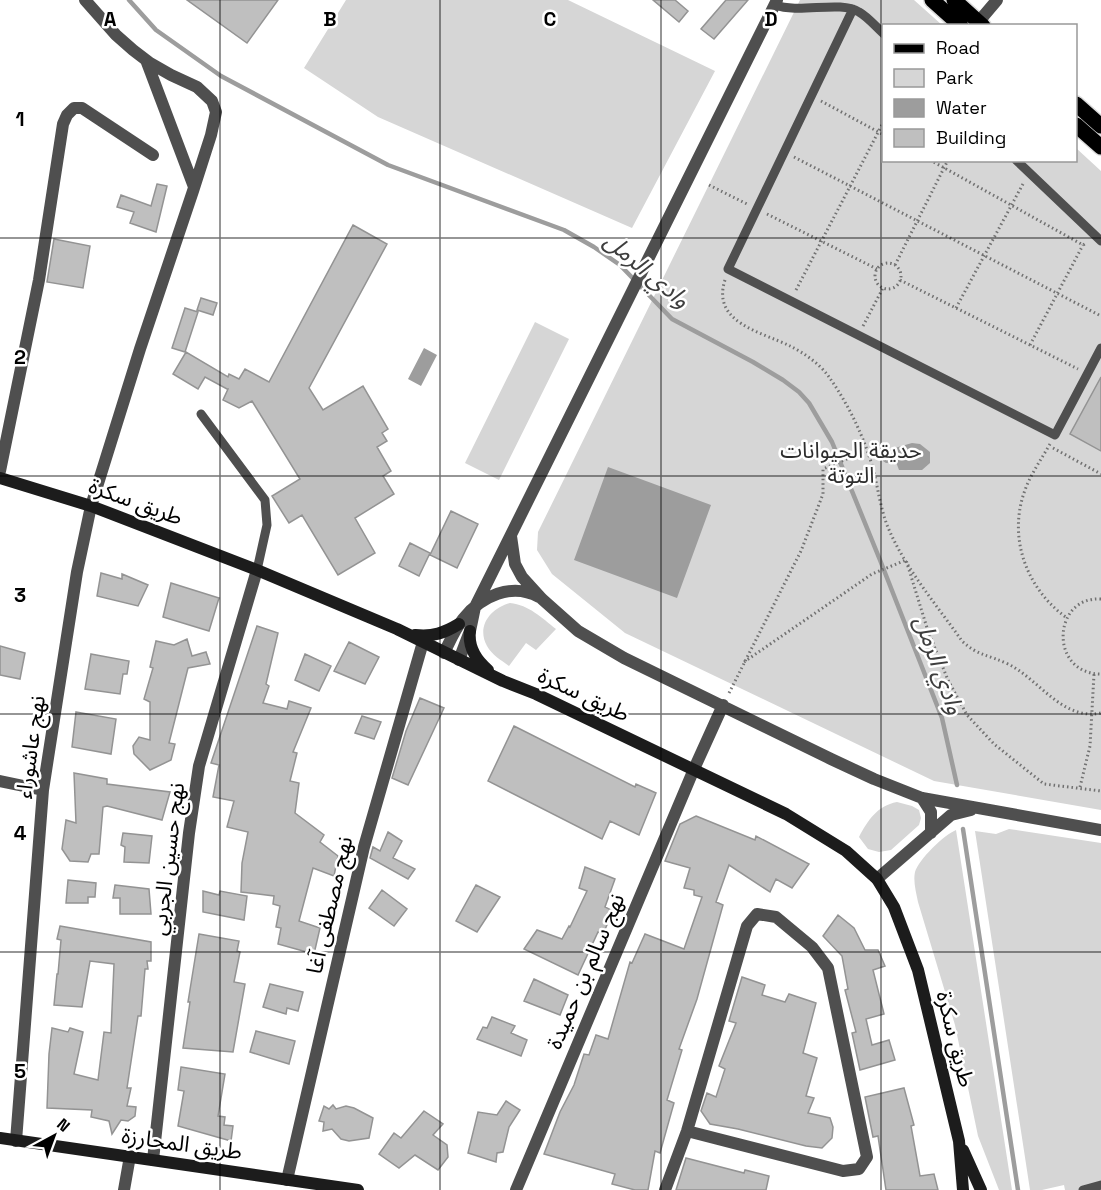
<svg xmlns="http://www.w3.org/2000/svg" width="1101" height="1190" viewBox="0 0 1101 1190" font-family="'Space Grotesk','Noto Sans Arabic',sans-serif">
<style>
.green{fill:#d6d6d6}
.water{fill:#9d9d9d}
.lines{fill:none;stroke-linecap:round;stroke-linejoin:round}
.stream{stroke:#9d9d9d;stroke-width:4.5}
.building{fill:#bfbfbf;stroke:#939393;stroke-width:1.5}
.primary-casing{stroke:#dbdbdb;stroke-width:18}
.path{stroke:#717171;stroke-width:3;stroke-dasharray:1.5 3;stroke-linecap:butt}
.service{stroke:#4f4f4f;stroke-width:9}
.minor{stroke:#4f4f4f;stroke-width:12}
.tertiary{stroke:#4f4f4f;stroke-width:12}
.secondary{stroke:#1c1c1c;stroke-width:12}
.primary{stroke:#000;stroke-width:15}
.grid{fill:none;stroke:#000;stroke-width:1.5;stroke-opacity:0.55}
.labels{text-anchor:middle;stroke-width:5;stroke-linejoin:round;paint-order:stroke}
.park-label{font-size:22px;fill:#2d2d2d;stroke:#fff}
.street-label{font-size:22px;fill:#000;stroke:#fff}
.water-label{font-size:24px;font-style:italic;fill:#3e3e3e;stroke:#fff}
.grid-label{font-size:20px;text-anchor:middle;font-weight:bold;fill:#000;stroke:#fff;stroke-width:5;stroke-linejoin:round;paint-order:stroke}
</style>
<rect width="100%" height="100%" fill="#fff"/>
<path class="green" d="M346 0H568L715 71 632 228 378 117 304 68Z
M800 0H914L942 25 884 26V160H1076V148L1101 171V810L934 781 625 633 552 574 537 550 538 532Z
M535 322 569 339 499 480 465 463Z
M510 603C529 605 542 618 556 629L536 650 526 643 509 666C501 660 492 655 487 646 476 626 491 608 510 603Z
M897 802 912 806 919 810 921 818 919 825 891 850 879 852 868 849 859 837C868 820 877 806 897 802Z
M1009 829 1101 843V1190H1065L1064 1185 1042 1190H1030L975 831 996 834Z
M956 830 1012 1190H999L978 1136 955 1025 918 902C916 892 913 881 915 872 919 859 944 835 956 830Z"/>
<path class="water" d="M424 348 437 355 421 386 408 379Z
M912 443 920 444 930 452V463L922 470H899L896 462 886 463 883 461V454L888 450Z
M608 467 711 505 677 598 574 560Z"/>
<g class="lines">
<path class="stream" d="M129 0 156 30 221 76 388 165 564 230 594 247 620 265 672 319 753 362 783 380 799 392 809 403 832 442 880 560 942 718 957 785
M963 829 1018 1190"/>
</g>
<path class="building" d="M187 0H278L247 43Z
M653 0H675L688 11 679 22Z
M726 0H748L714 39 701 29Z
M157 184 167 186 156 232 130 223 134 212 117 207 121 195 151 206Z
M353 225 387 244 309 388 323 410 363 386 388 429 382 433 387 441 377 447 391 471 383 476 394 494 355 518 375 553 338 575 302 515 289 523 272 496 300 479 252 401 239 408 223 400 228 389H227L205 377 198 389 173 374 186 352 228 377 229 374 239 379 245 369 269 382Z
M54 239 90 246 83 288 47 282Z
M201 298 217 303 213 315 197 310Z
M185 308 198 312 185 352 172 348Z
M1101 377V451L1070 434Z
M451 511 478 524 457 568 430 555Z
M410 543 430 553 419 576 399 566Z
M101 573 122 579V574L148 585 138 606 97 596Z
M171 583 219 598 209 631 163 617Z
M257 626 278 633 266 684 269 686 263 703 287 709 289 701 311 708 293 752 297 753 290 781 299 783 295 813 324 835 320 842 338 856 334 876 313 868 299 921 320 928 314 954 278 944 281 928 276 927 280 906 273 904 274 896 241 892 242 863 248 832 227 827 234 801 213 797 219 765 211 763Z
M187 639 192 656 206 652 210 664 188 668 169 743 175 744 171 760 150 770 134 754 133 746 139 737 150 740V702L144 699 153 668 150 667 156 641 174 645Z
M349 642 379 657 365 684 334 671Z
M0 646 25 653 20 679 0 675Z
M91 654 129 661 127 674H123L120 694 85 689Z
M305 654 331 666 319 691 295 680Z
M420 698 444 708 408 785 392 778 406 731Z
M76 712 116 719 111 754 72 747Z
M362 716 381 722 374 739 355 733Z
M514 726 635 787 636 784 656 793 639 835 610 821 602 839 488 781Z
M74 773 107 779V784L170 792 162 820 107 806 103 807 99 854H91L88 862 70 861 62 849 66 820 76 823Z
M696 816 755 840 756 836 809 864 792 888 776 879 770 892 729 865 716 902 723 905 697 999 679 1049 682 1050 667 1100 674 1103 660 1153 655 1151 648 1190H635L612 1184 615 1174 544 1154 560 1112 574 1085 584 1054 589 1055 596 1035 608 1039 630 962 632 963 645 934 684 949 702 897 694 895V890L684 888 690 868 665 861 680 824Z
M388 832 402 841 393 858 415 869 408 879 370 858 373 847 380 851Z
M123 833 152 836 149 863 124 862 125 847 121 845Z
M585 867 615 879 605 907 613 911 603 934 598 932 578 975 524 949 537 930 562 939 569 926 570 927 587 891 579 888Z
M68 880 96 883 95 897H88V903H66Z
M115 885 149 889 151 914H120V898H113Z
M476 885 500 897 477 932 456 921Z
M382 890 407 909 394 926 369 908Z
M203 891 219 895 220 891 247 896 244 920 203 912Z
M838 915 854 928 865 950H878L885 966 873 970 884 1014 866 1019 872 1045 889 1040 895 1060 860 1070 852 1033 856 1032 845 990 848 989 842 956 823 936Z
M60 926 151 942V961H147L148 969H145L141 1016H138L127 1088H131L127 1106 136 1107 135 1116 128 1121 121 1120 112 1134 109 1121 91 1117 92 1110 47 1108 49 1054 52 1028 68 1032 70 1028 83 1032 74 1074 98 1080 104 1032 111 1033 114 964 90 961 82 1007 54 1005 57 974H58L61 940 57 939Z
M199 934 239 941 237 951 240 952 234 982 245 984 233 1052 183 1048 190 1002H188Z
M742 977 765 985 762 995 785 1002 789 994 816 1003 803 1053 817 1058 806 1096 814 1098 808 1113 830 1118 833 1127 832 1138 822 1148 806 1146 738 1129 710 1124 701 1111 707 1093 716 1097 725 1069 719 1066 736 1023 729 1021Z
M534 979 568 995 560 1015 524 1001Z
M270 984 303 992 298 1011 287 1008 286 1014 263 1007Z
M492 1017 515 1026 511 1033 527 1040 521 1056 477 1039 483 1027 487 1028Z
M256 1031 295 1041 289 1064 250 1052Z
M181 1067 225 1074 218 1116 225 1117 224 1125 233 1126 231 1141 178 1126 184 1091 178 1090Z
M904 1088 914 1125 911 1126 920 1176 934 1174 938 1190H886L878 1136 873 1137 865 1097Z
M506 1101 520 1110 509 1127 503 1152 497 1153 496 1162 468 1153 478 1112 497 1115Z
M333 1105 336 1109 346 1106 354 1108 373 1118 369 1138 349 1141 341 1139 332 1129 323 1131 324 1122 319 1121 324 1106 329 1109Z
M424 1111 443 1124 433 1135 447 1145 448 1157 438 1170 415 1155 399 1168 379 1154 394 1133 401 1138Z
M686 1158 744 1173 745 1170 769 1176 766 1190H676Z"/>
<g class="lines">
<defs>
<path id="primary" d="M932 0 961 26
M954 0 983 26
M1076 104 1101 126
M1076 125 1101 147"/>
</defs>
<use href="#primary" class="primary-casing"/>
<path class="path" d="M821 101 884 135
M794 157 1101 316
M930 160 1083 245 1086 243
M709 185 747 204
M767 214 877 269
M875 276a13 13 0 1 1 26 0a13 13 0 1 1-26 0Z
M895 265 948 160
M725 280C711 323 762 332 790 346 804 353 820 364 829 377 849 405 865 439 874 472 878 490 881 509 887 525 904 567 936 604 962 641 978 656 989 655 1008 664 1039 679 1062 721 1101 713
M900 280 1078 369
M796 290 884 121
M956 308 1024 182
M863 326 883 288
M1030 345 1083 245
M1050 444C1042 458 1033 471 1027 485 1006 534 1025 588 1067 618
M1053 448 1101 474
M1101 599C1052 596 1049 674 1101 674
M744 662 872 574 906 560 928 631 948 680 967 715 994 744 1044 784 1101 791
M729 693 801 551 823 494V469L866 451
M1080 787 1090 746 1094 674"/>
<path class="service" d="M775 5C800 14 840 0 859 12 868 17 876 27 884 34
M853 9 728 269 1055 435 1101 348
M1016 160 1101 241
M201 414 265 500 267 525 257 570
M1083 1190 1101 1185"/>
<path class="minor" d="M146 60 194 187
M0 471 39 280 63 124 67 115 74 108H82L153 155
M0 781 43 790
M16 1141 43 790 77 572 91 506 140 349 193 191 211 135 216 112 212 101 197 87 171 75 150 63 133 50 116 35 85 0
M153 1160 189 833 199 766 257 570
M287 1180 364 847 423 642
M124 1190 130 1156
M516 1190 694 769
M665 1190 687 1131 747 926 757 914 776 917 812 947 828 968 867 1157 859 1169 843 1171 687 1131"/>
<path class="tertiary" d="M975 26 997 0
M511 536 515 564 522 577 542 599 578 631 624 658 831 759 874 779 922 798 1101 830
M444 653C450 641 455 629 463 619 481 596 512 582 539 597
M459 660 470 631 475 607 777 0
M694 769 723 705
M922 798 931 812V833
M877 879 951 815 971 810"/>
<path class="secondary" d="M0 478 91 506 257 570 397 629 503 681 536 694 786 814 846 851 877 879 894 907 918 970 959 1141 963 1190
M470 631C468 647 476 660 488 670
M415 635C433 637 444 633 459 624
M0 1138 358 1190
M963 1150 981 1190"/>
<use href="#primary" class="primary"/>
</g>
<path class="grid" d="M220 0V1190M440 0V1190M661 0V1190M881 0V1190M0 238H1101M0 476H1101M0 714H1101M0 952H1101"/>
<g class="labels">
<g class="park-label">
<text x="851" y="458">حديقة الحيوانات<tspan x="851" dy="25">التوتة</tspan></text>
</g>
<g class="street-label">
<text transform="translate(136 501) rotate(20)" y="8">طريق سكرة</text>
<text transform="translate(584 694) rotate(25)" y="8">طريق سكرة</text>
<text transform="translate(30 747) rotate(-82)" y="8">نهج عاشوراء</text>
<text transform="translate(167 859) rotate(-83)" y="8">نهج حسين الجربي</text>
<text transform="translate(329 905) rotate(-77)" y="8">نهج مصطفى آغا</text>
<text transform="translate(585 971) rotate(-67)" y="8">نهج سالم بن حميدة</text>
<text transform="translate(956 1039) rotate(76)" y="8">طريق سكرة</text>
<text transform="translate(182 1143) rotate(8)" y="8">طريق المحارزة</text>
</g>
<g class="water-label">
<text transform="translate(647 270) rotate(40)" y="8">وادي الرمل</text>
<text transform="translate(939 665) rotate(70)" y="8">وادي الرمل</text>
</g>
</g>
<g class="grid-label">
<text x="110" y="26">A</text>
<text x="330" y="26">B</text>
<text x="550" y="26">C</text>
<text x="771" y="26">D</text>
<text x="20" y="126">1</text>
<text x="20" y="364">2</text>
<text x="20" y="602">3</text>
<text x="20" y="840">4</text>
<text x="20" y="1078">5</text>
</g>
<rect x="882" y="24" width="195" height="138" fill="#ffffff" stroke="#999999" stroke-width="1.5"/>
<rect x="894" y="44" width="30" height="9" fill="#000000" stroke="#999999" stroke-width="1.5"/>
<text x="936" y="54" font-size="18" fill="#000000">Road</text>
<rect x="894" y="69" width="30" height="18" fill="#d6d6d6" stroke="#999999" stroke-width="1.5"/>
<text x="936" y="84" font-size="18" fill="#000000">Park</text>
<rect x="894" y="99" width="30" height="18" fill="#9d9d9d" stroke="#999999" stroke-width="1.5"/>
<text x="936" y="114" font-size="18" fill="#000000">Water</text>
<rect x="894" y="129" width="30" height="18" fill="#bfbfbf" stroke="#999999" stroke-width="1.5"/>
<text x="936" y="144" font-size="18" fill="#000000">Building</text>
<g transform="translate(54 1136) rotate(41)" stroke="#ffffff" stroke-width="4.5" paint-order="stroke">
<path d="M0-4.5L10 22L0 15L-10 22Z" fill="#000000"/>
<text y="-9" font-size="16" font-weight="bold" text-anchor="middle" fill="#000000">N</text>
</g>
</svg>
